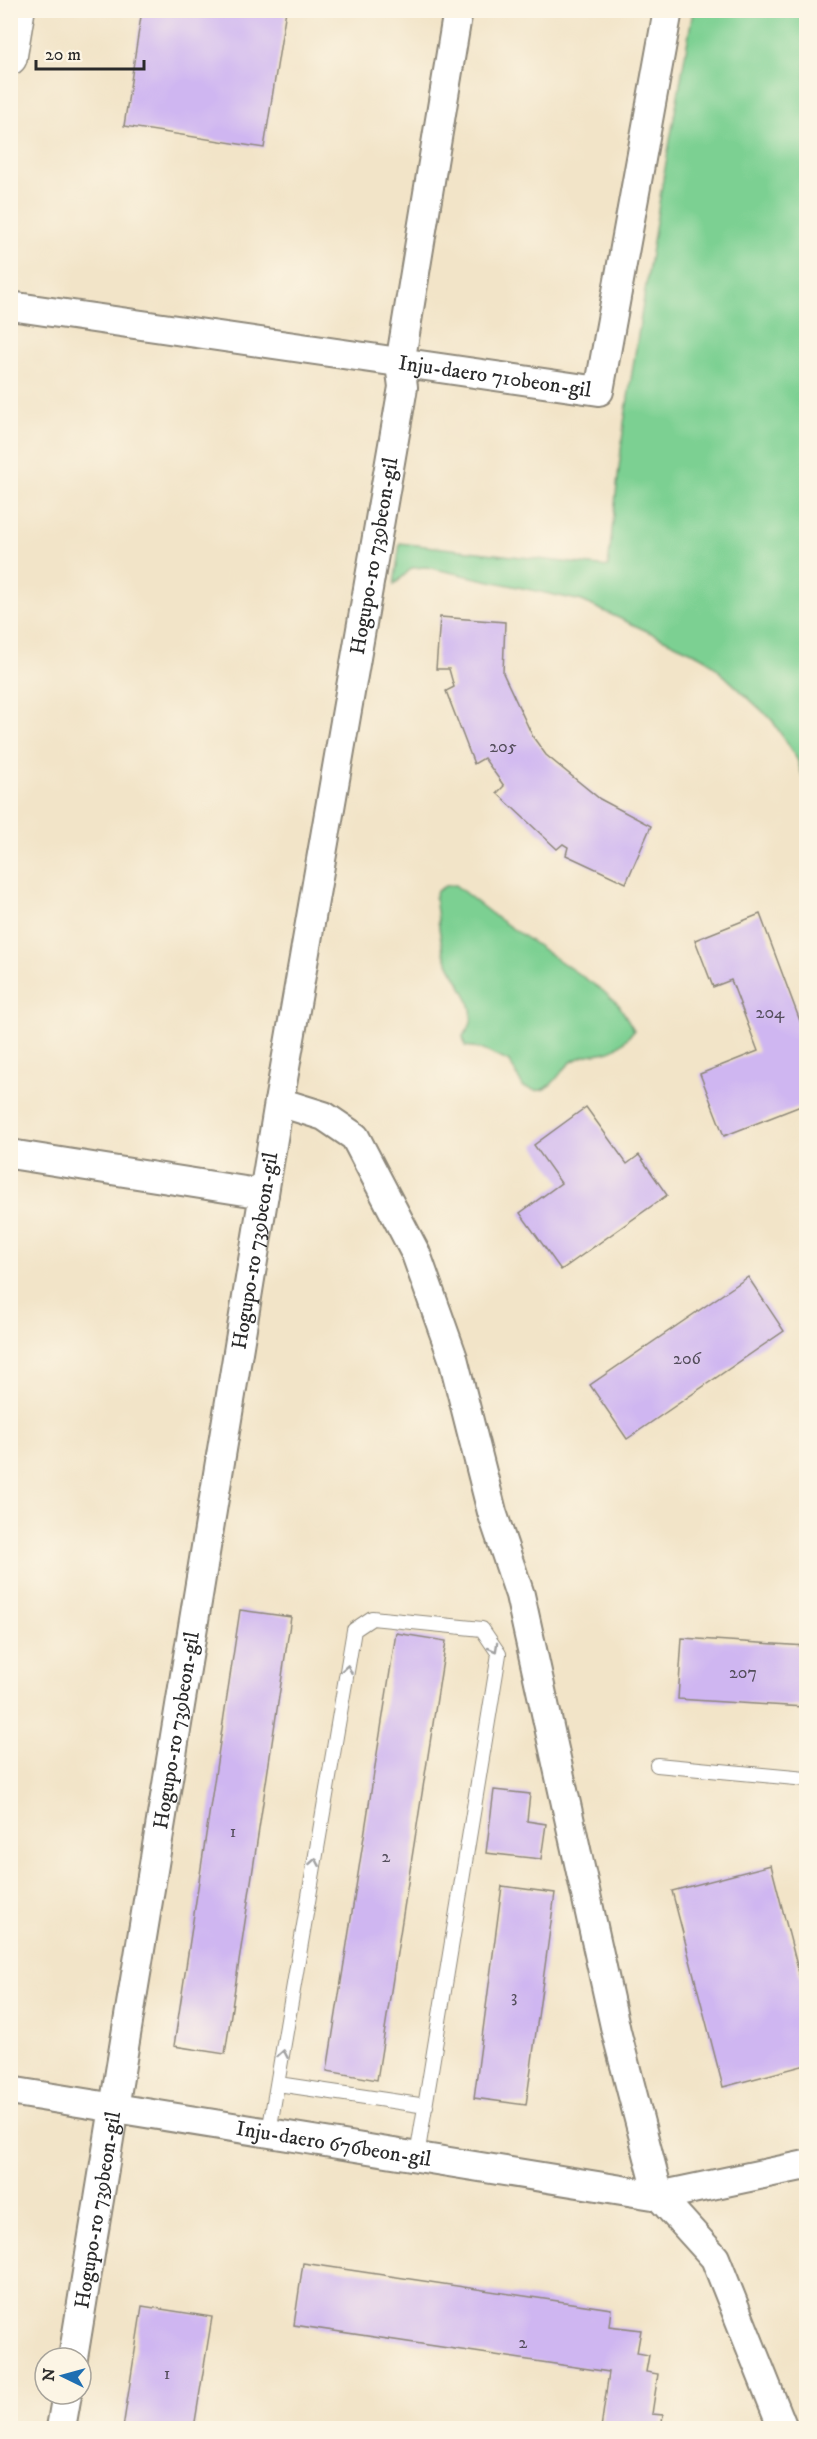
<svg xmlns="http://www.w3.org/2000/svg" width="817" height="2439" viewBox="0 0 817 2439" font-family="'IM FELL DW Pica',serif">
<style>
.green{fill:#7cd092;stroke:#547e5e;stroke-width:1.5}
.building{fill:#cfb6f1}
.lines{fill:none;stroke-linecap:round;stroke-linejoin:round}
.service-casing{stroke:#8e887a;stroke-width:16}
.minor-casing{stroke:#8e887a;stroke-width:32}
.secondary-casing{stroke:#8e887a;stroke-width:36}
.service{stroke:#fff;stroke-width:14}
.minor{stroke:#fff;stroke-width:28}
.secondary{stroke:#fff;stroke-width:33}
.oneway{stroke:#a0a0a0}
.labels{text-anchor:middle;stroke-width:6;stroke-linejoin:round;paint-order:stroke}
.number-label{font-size:18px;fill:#544e5c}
.street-label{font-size:21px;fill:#2b2b2b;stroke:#fcf5e5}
</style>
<rect width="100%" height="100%" fill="#fcf5e5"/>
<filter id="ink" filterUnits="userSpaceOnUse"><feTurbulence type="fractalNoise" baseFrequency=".0167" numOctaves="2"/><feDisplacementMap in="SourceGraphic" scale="12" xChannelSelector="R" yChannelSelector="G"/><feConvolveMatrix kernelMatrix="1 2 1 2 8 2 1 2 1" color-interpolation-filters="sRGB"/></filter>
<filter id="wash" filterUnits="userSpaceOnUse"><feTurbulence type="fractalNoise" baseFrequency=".008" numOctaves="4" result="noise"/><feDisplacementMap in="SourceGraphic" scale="24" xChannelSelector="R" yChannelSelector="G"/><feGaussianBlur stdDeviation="1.35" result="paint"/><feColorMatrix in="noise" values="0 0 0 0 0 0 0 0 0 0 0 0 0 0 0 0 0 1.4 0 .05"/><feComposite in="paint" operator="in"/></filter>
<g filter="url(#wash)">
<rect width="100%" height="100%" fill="#f2e4c8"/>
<path class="green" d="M693 11H806V786L797 759 772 720 705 658 582 601 426 567 412 568 394 585 400 543 608 567 624 423 661 191Z
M455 885 497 918 602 990 619 1005 634 1030C608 1064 599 1046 573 1061 562 1068 556 1083 546 1088 538 1093 531 1089 523 1087L510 1062 479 1048 465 1046 463 1036C489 1010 449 975 443 950 439 934 438 916 435 898L437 891 445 886Z"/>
<g id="blocks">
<path class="building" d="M142 10H286L264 148 124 126Z
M440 617 505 622 503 673 533 737 546 755 600 799 651 826 626 883 566 855 568 847 563 844 557 849 497 793 504 786 484 758 474 764 446 691 454 687 449 669H436Z
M760 914 806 1037V1104L724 1136 700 1074 758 1051 731 980 713 987 695 940Z
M586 1107 627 1164 639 1155 667 1195 561 1270 520 1213 561 1183 534 1145Z
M748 1277 784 1331 627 1439 590 1385Z
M240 1610 291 1617 225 2054 174 2046Z
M396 1633 446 1641 377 2080 327 2071Z
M682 1638 806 1646V1711L804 1707 678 1699Z
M494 1790 530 1794 527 1821 546 1824 541 1859 486 1853Z
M771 1865 806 2000V2065L723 2087 672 1891Z
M502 1886 555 1893 526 2105 474 2098Z
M303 2263 611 2309 609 2326 641 2330 637 2353 649 2355 646 2372 658 2374 652 2414 663 2415 661 2428H601L609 2372 294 2325Z
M142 2306 212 2317 194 2428H123Z"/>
</g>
</g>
<g filter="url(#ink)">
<use href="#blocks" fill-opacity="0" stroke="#8e887a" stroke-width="1.5"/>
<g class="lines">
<defs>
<path id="service" d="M657 1765 806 1779
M278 2084 426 2106
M269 2132 354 1630 372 1618 482 1629 499 1654 417 2156"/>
<g id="minor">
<path id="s1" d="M10 306 599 391 668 10"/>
<path d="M279 1102 324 1116 355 1137 416 1254 453 1358 492 1512 520 1595 616 2031 659 2196 715 2258 783 2428"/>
<path d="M10 1154 264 1194"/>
<path id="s2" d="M10 2091 659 2196 806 2165"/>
<path id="s3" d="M73 2358 279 1102 403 387 400 364 458 10"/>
<path d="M61 2428 67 2394"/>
</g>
<path id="secondary" d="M10 58 18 10"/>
</defs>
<use href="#service" class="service-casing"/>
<use href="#minor" class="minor-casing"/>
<use href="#secondary" class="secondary-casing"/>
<use href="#service" class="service"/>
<use href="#minor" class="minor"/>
<use href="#secondary" class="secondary"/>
</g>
<defs><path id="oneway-chevron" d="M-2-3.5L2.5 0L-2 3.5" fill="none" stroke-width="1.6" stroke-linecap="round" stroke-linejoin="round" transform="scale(1.5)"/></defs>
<g class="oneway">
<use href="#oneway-chevron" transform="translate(494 1648) rotate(61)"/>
<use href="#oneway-chevron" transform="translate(347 1669) rotate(-80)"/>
<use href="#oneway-chevron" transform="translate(315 1862) rotate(-80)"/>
<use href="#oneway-chevron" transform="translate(283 2054) rotate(-80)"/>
</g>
</g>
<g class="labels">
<g class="number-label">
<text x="503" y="752">205</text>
<text x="770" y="1018">204</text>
<text x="687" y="1364">206</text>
<text x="743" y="1678">207</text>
<text x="233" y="1837">1</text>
<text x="386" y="1862">2</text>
<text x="514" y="2002">3</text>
<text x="523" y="2348">2</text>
<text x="167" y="2379">1</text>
</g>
<g class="street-label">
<text dy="7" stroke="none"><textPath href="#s1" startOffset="490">Inju-daero 710beon-gil</textPath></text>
<text dy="7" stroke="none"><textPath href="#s3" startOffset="1827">Hogupo-ro 739beon-gil</textPath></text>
<text dy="7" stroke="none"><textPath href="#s3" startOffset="1122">Hogupo-ro 739beon-gil</textPath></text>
<text dy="7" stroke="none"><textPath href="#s3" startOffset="636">Hogupo-ro 739beon-gil</textPath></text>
<text dy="7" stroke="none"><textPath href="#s2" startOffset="328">Inju-daero 676beon-gil</textPath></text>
<text dy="7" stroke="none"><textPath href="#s3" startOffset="150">Hogupo-ro 739beon-gil</textPath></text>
</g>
</g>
<rect width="817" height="2439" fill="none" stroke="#fcf5e5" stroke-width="36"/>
<g transform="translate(63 2376) rotate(275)"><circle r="28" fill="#fcf5e5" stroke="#a8a49b" stroke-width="1.5"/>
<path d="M0-4.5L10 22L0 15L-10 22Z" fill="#1f6fb2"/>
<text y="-9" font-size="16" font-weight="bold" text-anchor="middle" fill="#2b2b2b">N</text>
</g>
<path d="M36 60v9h108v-9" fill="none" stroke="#2b2b2b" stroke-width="3"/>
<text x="45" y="60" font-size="18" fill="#2b2b2b" stroke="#fcf5e5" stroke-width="4.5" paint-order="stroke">20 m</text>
</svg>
